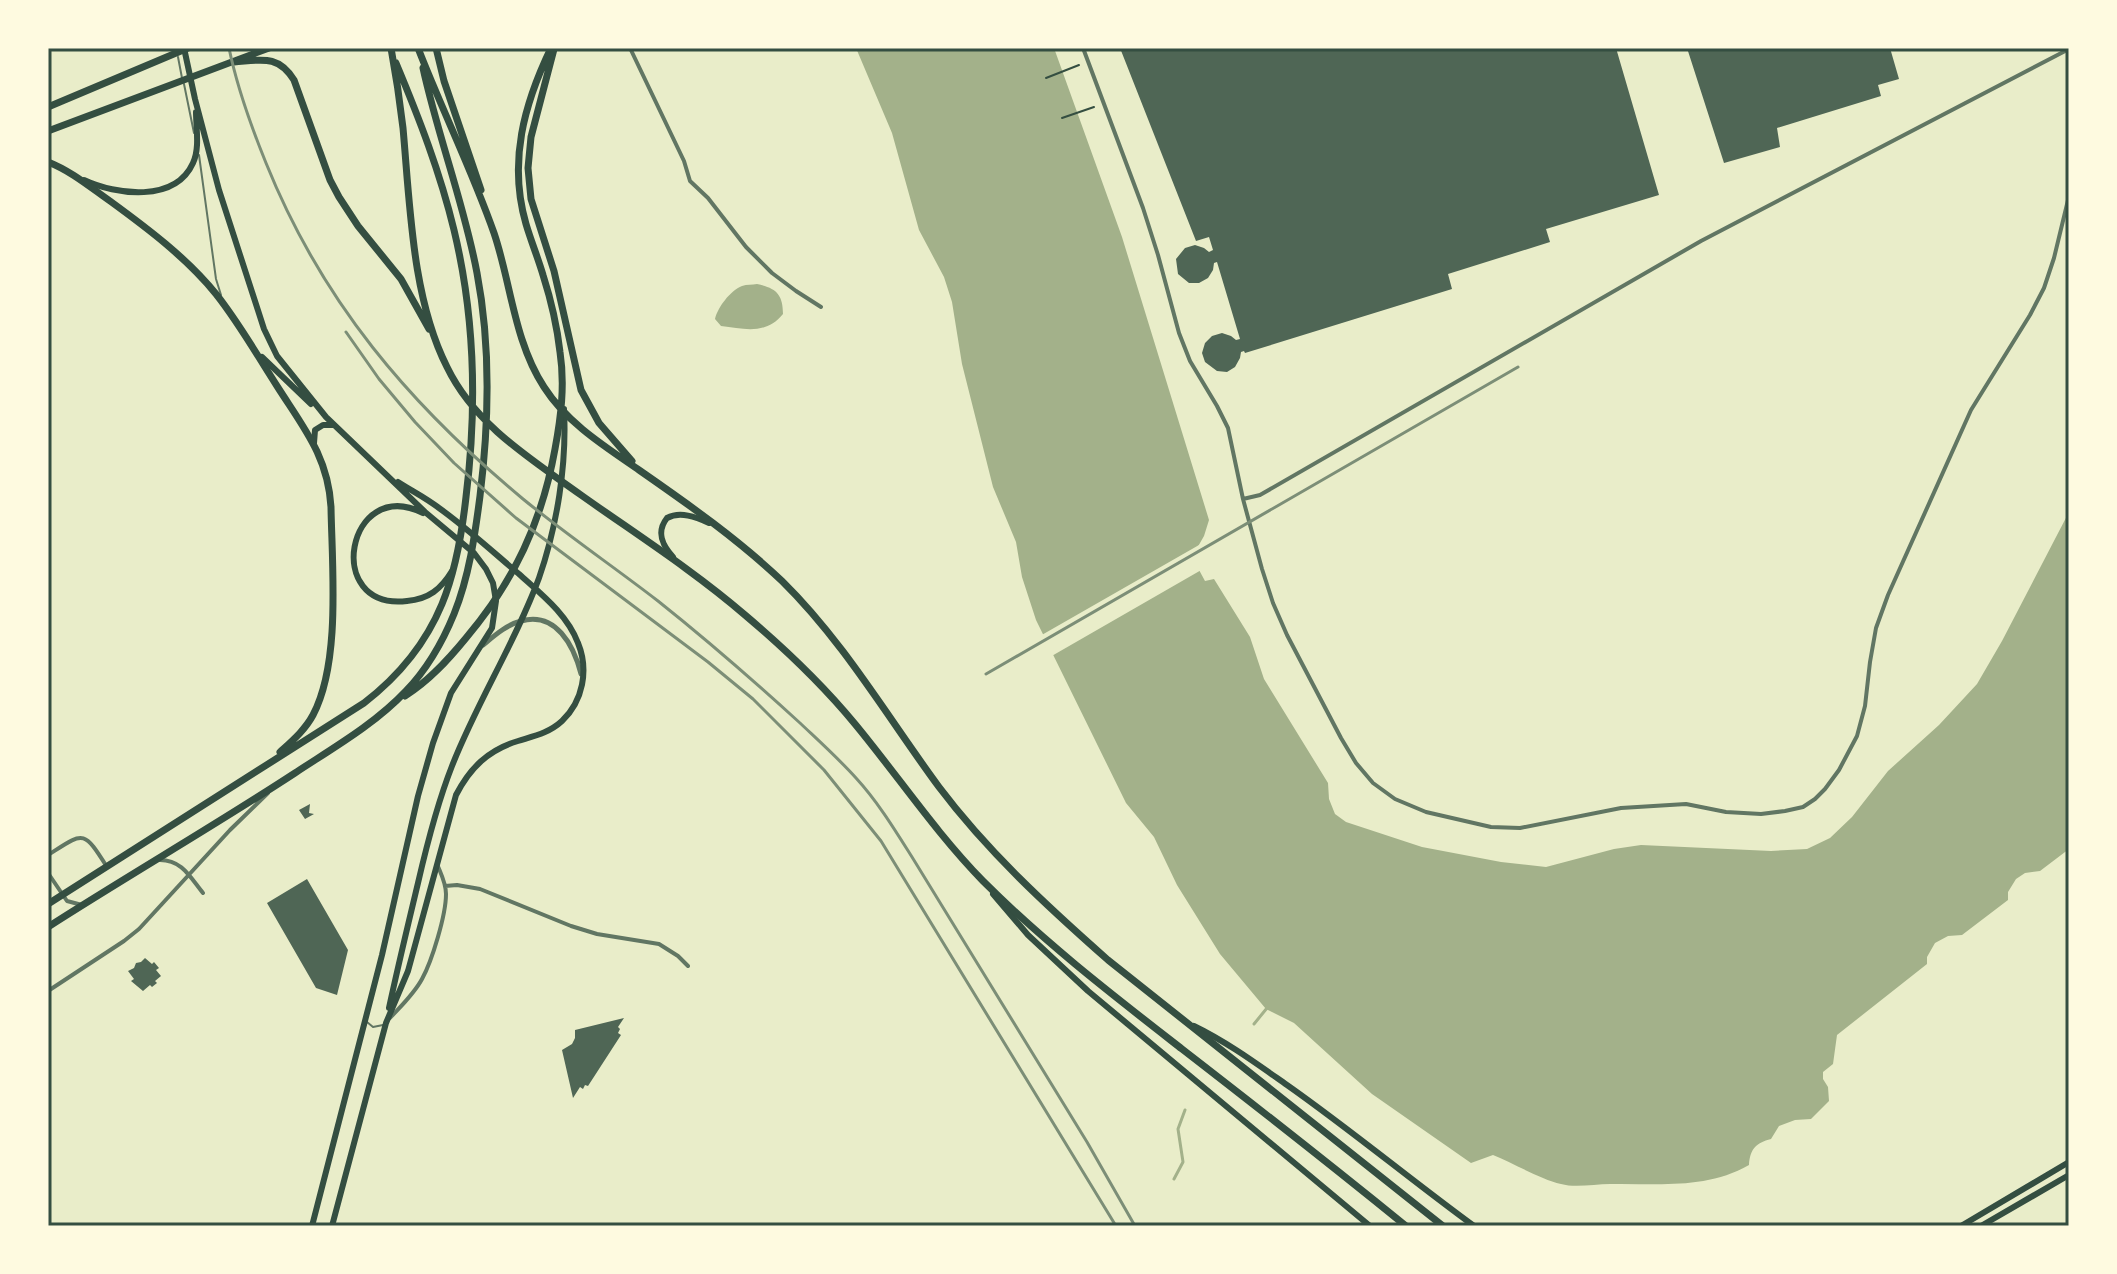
<svg xmlns="http://www.w3.org/2000/svg" width="2117" height="1274" viewBox="0 0 2117 1274" font-family="Inter,sans-serif">
<style>
.water{fill:#a3b18a}
.pier{fill:#e9edc9}
.lines{fill:none;stroke-linecap:round;stroke-linejoin:round}
.stream{stroke:#a3b18a;stroke-width:3}
.building{fill:#4f6655}
.path{stroke:#344e41;stroke-width:2}
.service{stroke:#617663;stroke-width:2}
.minor{stroke:#617663;stroke-width:4}
.tertiary{stroke:#617663;stroke-width:5}
.secondary{stroke:#344e41;stroke-width:6}
.primary{stroke:#344e41;stroke-width:7}
.trunk{stroke:#344e41;stroke-width:7}
.rail{stroke:#7c8e77;stroke-width:3}
.neatline{fill:none;stroke:#344e41;stroke-width:3}
</style>
<rect width="100%" height="100%" fill="#e9edc9"/>
<path class="water" d="M856 48H1054L1122 237 1209 520 1204 536 1192 557 1205 581 1214 579 1250 637 1264 679 1328 783 1329 799 1335 814 1346 822 1422 847 1501 862 1546 867 1614 849 1641 845 1771 851 1807 849 1830 838 1852 817 1888 771 1939 725 1977 684 2002 641 2069 512V849L2040 871 2025 873 2016 879 2008 892V900L1962 935 1948 936 1935 943 1927 957V964L1837 1035 1833 1064 1823 1072V1079L1828 1087 1829 1101 1811 1119 1795 1120 1779 1126 1771 1139C1756 1143 1750 1149 1749 1165 1705 1190 1658 1183 1610 1184 1595 1184 1575 1188 1561 1184 1540 1179 1513 1163 1493 1155L1471 1163 1372 1094 1294 1023 1266 1009 1220 954 1177 885 1154 837 1126 803 1036 620 1022 577 1016 542 993 487 962 364 952 302 944 277 919 230 892 133Z
M757 284C776 288 783 294 783 314 766 335 745 329 721 326L715 319C718 307 730 291 742 286 747 284 752 285 757 284Z"/>
<path class="pier" d="M1206 541 1197 558 1203 569 1050 657 1040 636Z"/>
<g class="lines">
<path class="stream" d="M1254 1024 1267 1008
M1174 1179 1183 1162 1178 1129 1185 1110"/>
</g>
<path class="building" d="M1120 48H1616L1659 195 1546 229 1550 242 1448 274 1452 289 1245 353 1244 351 1241 352 1240 358 1235 367 1227 372 1217 371 1205 362 1202 353 1205 343 1212 336 1222 333 1231 336 1236 340 1240 339 1217 262 1214 263 1213 270 1208 278 1199 283H1189L1178 274 1176 259 1185 248 1195 245 1204 248 1209 252 1213 250 1209 237 1196 241Z
M1687 48H1890L1899 79 1878 85 1881 96 1777 128 1780 147 1724 163Z
M310 804 309 813 314 814 305 819 299 810Z
M307 879 348 950 337 995 316 988 267 903Z
M145 958 152 964 154 962 159 968 156 970 161 976 155 981 157 983 152 987 150 985 143 991 131 981 134 979 128 971 134 968 136 963 141 962Z
M624 1018 618 1027 620 1029 618 1033 621 1035 588 1086 585 1085 583 1089 580 1087 573 1098 562 1050 572 1044 575 1038V1030Z"/>
<g class="lines">
<path class="path" d="M1046 78 1079 65
M1062 118 1094 107"/>
<path class="service" d="M178 57 182 78
M184 84 194 133
M199 155 216 279 221 295
M367 1022 373 1027 383 1025"/>
<path class="minor" d="M630 48 684 161 690 181 708 198 746 247 772 273 796 291 821 307
M1083 48 1143 208 1158 255 1179 333 1190 361 1217 406 1228 428 1243 499 1262 569 1273 603 1287 635 1341 738 1356 763 1373 783 1395 799 1426 812 1491 827 1520 828 1621 808 1686 804 1726 812 1761 814 1785 811 1803 807 1815 799 1825 789 1839 770 1857 736 1865 706 1870 662 1876 628 1888 595 1971 410 2030 315 2044 288 2054 258 2069 196
M1243 499 1260 495 1701 241 2069 49
M48 855C84 832 83 829 107 867
M160 860C182 860 190 877 203 893
M48 873 67 901 82 905
M445 886 457 885 480 889 571 926 597 934 659 944 678 956 688 966
M48 991 124 941 139 929 230 830 268 793
M390 1018C401 1006 414 994 422 979 432 961 446 915 446 894 446 883 441 874 437 864"/>
<path class="tertiary" d="M483 645C494 636 506 625 521 621 556 611 574 646 581 674"/>
<path class="secondary" d="M184 48 195 99 219 190 264 329 277 356 326 417 425 512 474 553 486 569 493 583 496 601 492 628 451 693 433 743 418 796 382 955 312 1226
M84 180C116 195 175 203 193 163 200 148 196 128 196 112
M262 357 311 404
M314 443 315 430 323 425H332
M423 513C347 475 322 611 407 601 429 599 441 589 452 571
M673 557C662 545 656 532 667 518 680 511 696 517 709 523
M993 894 1028 935 1088 991 1370 1226
M389 1008C398 966 408 925 418 883 427 844 437 804 452 766 477 702 515 643 539 578 557 526 567 465 564 409
M1194 1026C1227 1042 1257 1064 1287 1085 1351 1130 1411 1180 1474 1226
M332 1226 386 1023 408 971 456 795C470 768 488 750 518 741 534 736 549 733 562 721 583 701 589 670 578 643 567 614 541 594 519 574 493 552 467 528 439 508 426 498 412 491 398 482
M1961 1226 2069 1162
M1981 1226 2069 1175"/>
<path class="primary" d="M391 48C396 75 400 102 403 128 410 205 412 298 447 367 475 425 531 459 581 495 636 534 694 571 745 615 784 648 822 684 855 724 898 776 936 833 983 881 1045 943 1114 996 1182 1049 1257 1107 1332 1166 1406 1226
M418 48C442 110 472 170 494 233 511 283 514 341 544 387 567 423 604 446 639 470 688 504 739 540 782 581 844 642 888 718 939 787 988 852 1048 907 1108 960L1443 1226
M436 48 444 81 481 190
M554 49 531 137 528 168 531 199 554 271 581 390 599 423 632 461
M234 62C261 60 278 54 294 80L330 180 339 197 358 226 401 279 429 329
M48 131 269 48
M48 162C71 171 90 187 110 201 147 228 187 258 216 294 239 323 257 355 277 386 303 427 328 456 331 507 332 567 341 662 313 715 305 730 292 741 280 752
M405 696C429 681 448 660 466 638 514 581 542 522 555 449 561 417 565 385 560 352 557 326 551 300 543 275 538 258 531 241 526 224 508 162 524 104 551 48
M48 904 364 703C399 676 425 645 442 604 456 570 462 533 466 497 477 408 475 317 454 230 440 172 419 118 396 63
M48 927C129 875 214 826 295 773 333 748 375 724 406 691 427 669 443 641 454 614 469 577 475 535 480 496 489 423 491 346 477 273 464 203 438 137 423 68"/>
<path class="trunk" d="M48 107 188 48"/>
<path class="rail" d="M229 48C237 87 251 126 266 163 322 302 409 404 523 499 567 535 614 567 658 601 707 640 754 681 800 723 819 741 839 759 856 778 878 802 895 830 912 857L1087 1142 1135 1226
M346 332 379 379 415 422 454 463 516 518 708 662 753 699 824 770 881 841 1116 1226
M986 674 1518 367"/>
</g>
<rect width="2117" height="1274" fill="none" stroke="#fefae0" stroke-width="100"/>
<rect x="50" y="50" width="2017" height="1174" class="neatline"/>
</svg>
